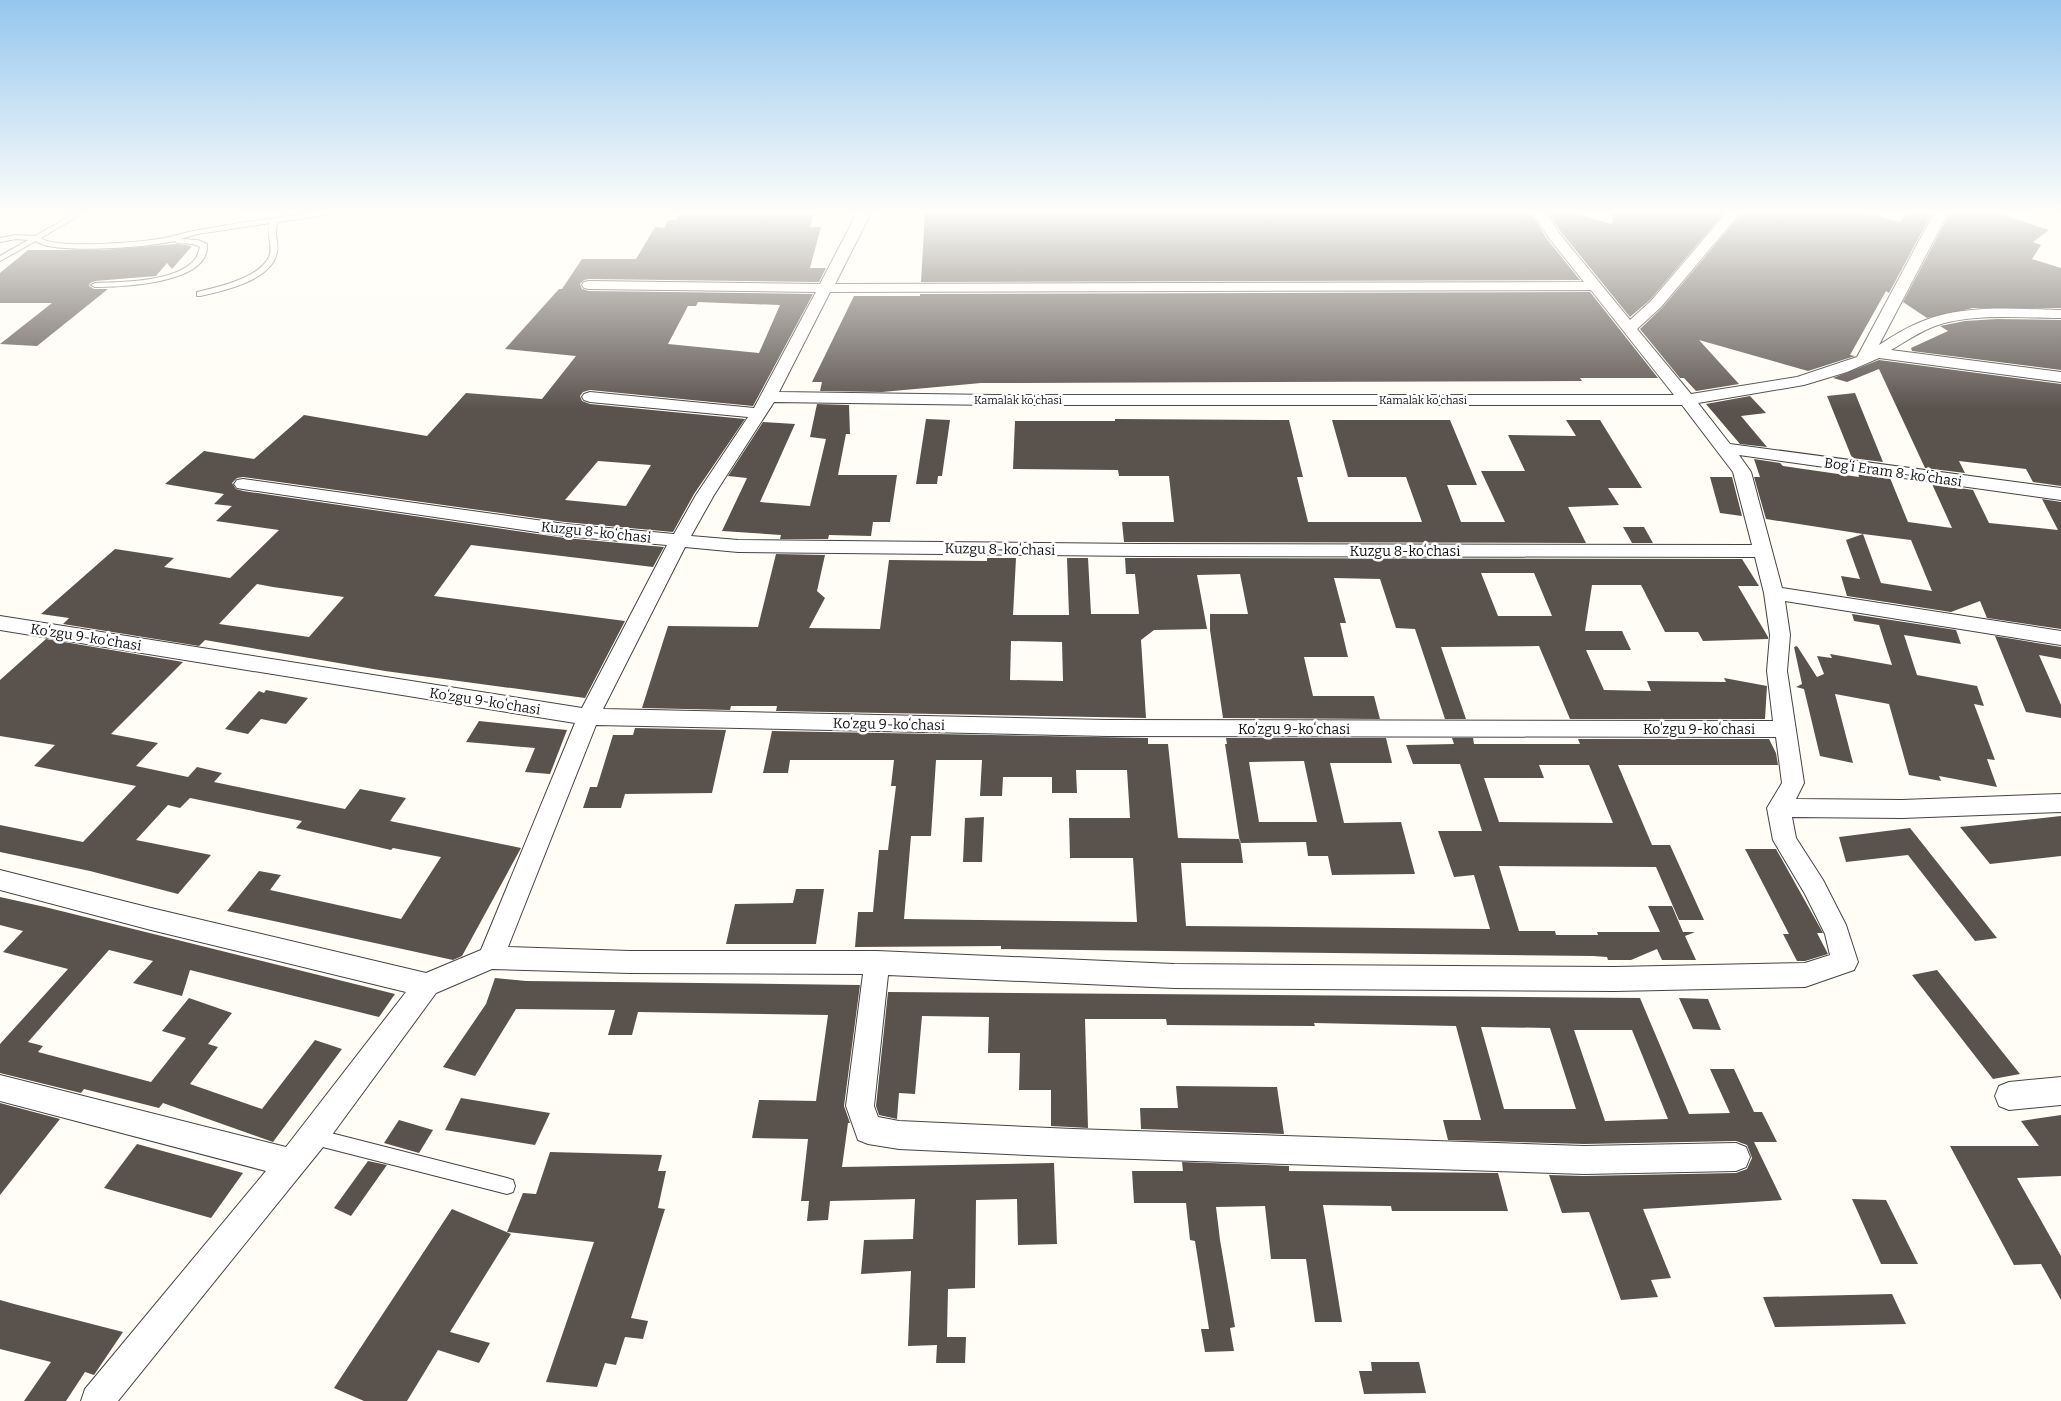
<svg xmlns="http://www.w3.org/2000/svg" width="2061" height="1401" viewBox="0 0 2061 1401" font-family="Bitter,serif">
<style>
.building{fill:#5a524d;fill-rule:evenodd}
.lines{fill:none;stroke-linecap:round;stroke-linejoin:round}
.lane-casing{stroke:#444;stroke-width:2}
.street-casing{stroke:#444;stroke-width:2}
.lane{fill:#fff;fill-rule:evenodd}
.street{fill:#fff;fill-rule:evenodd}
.labels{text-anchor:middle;stroke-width:5;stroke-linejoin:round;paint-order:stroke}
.far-street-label{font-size:11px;fill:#111;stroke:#fff}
.street-label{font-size:14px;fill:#111;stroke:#fff}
</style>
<rect width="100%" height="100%" fill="#fffdf5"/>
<path class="building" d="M925 213H1531L1547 239 1580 280 921 282Z
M1549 213H1573L1612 224 1613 213H1724L1650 300 1630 317 1561 232Z
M1742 213H1867L1900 222 1906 213H1932L1889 293 1886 291 1850 355 1855 356 1808 371 1699 340 1739 384 1696 391 1684 378H1680L1640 329 1662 308Z
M1950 213H1997L2049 230 2033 242 2041 245 2032 259 2061 268V308H1973L1927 318 1903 302Z
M814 214 810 227H821L810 268H826L819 282 589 279 584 280 580 284 582 289 589 291 813 294 753 406 590 390 583 392 580 396 582 401 590 404 745 419 694 494 673 532 565 522 243 477 237 478 232 483 236 489 243 491 565 538 664 547 653 567 471 545 434 596 625 621 585 698 385 671 205 640 199 646 63 624 69 618 41 614 115 549 174 558 164 567 230 578 279 530 216 521 232 506 214 504 224 494 165 484 204 451 254 459 304 415 427 436 466 393 542 399 576 356 505 349 559 289H562L582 259H636L655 227 664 228 668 220H676L679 215ZM698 302 723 303 780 305 759 353 668 344 688 306H696ZM598 461 651 465 626 506 565 500ZM257 584 273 587 344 597 309 637 219 624Z
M177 244 192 246 172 269 167 263 156 276 95 281 90 283 89 286 94 289H108L37 346 0 344 52 303H0V273L28 250H103Z
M1590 292 1658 378H1580L1582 381 981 383 882 392 820 391 822 382H812L854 296H920V294Z
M1997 319 2061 320V370L1912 351 1911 348 1948 331 1940 326 1965 321Z
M1879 360 2061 384V486L2033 482 2026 469 1959 461 1965 473 1925 468 1879 369 1847 382 1833 378Z
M1855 393 1883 462 1852 458 1827 396Z
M1750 396 1766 413 1741 416 1767 447 1740 444 1706 404Z
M817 404 849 405 850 434H846L838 475H897L890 522H873L871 536 829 535 828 539H780L781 535 722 531 747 478 728 476 763 422 795 424 760 502 810 506 826 439 810 437Z
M926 419 950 420 942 476H938L937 484H916Z
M1115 419 1289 420 1303 477H1297L1308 522H1422L1406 477H1348L1332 420H1450L1477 485H1447L1461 522H1505L1481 471H1525L1508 435 1576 436 1566 420H1600L1642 488H1608L1619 505 1568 507 1586 543 1124 542 1122 522H1174L1169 476H1119L1118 470 1013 469 1015 421H1115Z
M1754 459 1780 463 1783 466 1859 477 1858 473 1890 478 1908 522 1952 528 1932 484 1973 490 1989 523 2058 530 2042 499 2061 502V629L1987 618 1980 601 1951 612 1847 596 1841 576 1860 579 1846 540 1863 534 1766 519 1754 477H1760ZM1863 534 1911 540 1932 591 1881 583Z
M1710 477H1732L1742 516 1720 513Z
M1623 527H1644L1653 543H1632Z
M776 554 825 555 817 591 825 598 809 628 880 629 889 560 987 561V558H1016L1013 615H1069L1067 558H1088L1091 614H1139L1135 574H1126L1125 558 1742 559 1759 586H1738L1768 637V639L1703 641 1698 632H1665L1641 585H1592L1585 631H1622L1631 650H1586L1604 690 1651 691 1647 681 1726 682 1724 678 1767 686 1765 719H1570L1539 646 1441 647 1466 719H1445L1415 629 1396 628 1380 579 1334 578 1346 623H1340L1348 657H1304L1313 696H1374L1380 719 1223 718 1210 630V614H1248L1240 574 1197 575 1207 629 1154 630 1141 640 1146 718 776 711 777 706H731L730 710 642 708 668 626 758 627ZM1481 573H1534L1552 616H1498ZM1011 641 1062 642 1063 681 1010 680Z
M1852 614 1956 630 1961 644 1904 635 1917 675 1977 686 1984 706 1974 704 1995 760 1987 759 1997 787 1939 776 1941 781 1909 775 1889 704 1835 694 1853 763 1820 756 1804 689 1796 687 1802 684 1794 647 1797 646 1817 677 1824 674 1817 656 1832 658 1830 654 1892 665 1879 625 1854 621Z
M1995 636 2061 647V659L2039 655 2061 705V718L2026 712Z
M46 639 183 662 111 734 158 743 136 766 188 777 197 767 222 773 214 782 345 809 360 789 406 798 390 821 521 848 462 956 453 960 227 911 259 871 281 875 270 890 401 919 441 857 393 848 391 850 296 828 302 821 190 798 180 808 168 805 136 840 211 855 178 894 90 871 0 852V825L83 842 136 786 34 766 55 745 0 736V680Z
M266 690 308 698 286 724 261 719 248 734 225 729 259 691 264 693Z
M479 721 567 730 550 774 525 772 535 748 466 742Z
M635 728 726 730 712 793 625 794 621 808H583L590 787H597L613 735H633Z
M772 731 1148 738V744H1168L1178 838 1240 839 1243 863H1181L1186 926 1490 929 1474 875 1454 877 1438 831H1482L1460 764H1413L1406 745 1454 744 1452 738H1473L1474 744H1580L1578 739H1769L1776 753 1778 765H1618L1652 845H1670L1704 920H1679L1656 867 1499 866 1519 931H1555L1556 935H1598L1597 932H1660L1648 906H1672L1683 932H1695L1685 936 1696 960H1662L1657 949 1631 960H1608L1607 957 1593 956 1001 949V946L855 947 858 912H873L879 850H888L896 786H891L894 760H790L788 773H763ZM936 760H982L980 796H1002L1003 777H1052V793H1077L1076 770H1127L1130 818H1069L1070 858H1133L1137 922 904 919 911 836H931ZM1539 765H1589L1613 823 1499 822 1484 778H1544Z
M1226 738H1386L1392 763H1330L1344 823 1401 822 1415 874 1332 875 1328 856H1308L1306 842 1240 843 1225 744H1227ZM1304 761 1317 822H1259L1249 762Z
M2061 816V856L1990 864 1960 827Z
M984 817 982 862H963L965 818Z
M1910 828 1986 924 1997 938 1975 941 1908 855 1846 862 1839 837Z
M1745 849H1776L1823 933H1817L1828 954 1805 961H1797L1783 934H1789Z
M796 889H824L816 944H726L735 904 793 903Z
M0 897 45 907 395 994 379 1017 190 970 182 996 133 983 153 961 109 950 28 1042 43 1046 38 1052 151 1082 186 1038 162 1031 189 998 232 1013 208 1044 218 1047 190 1084 262 1109 315 1040 342 1049 273 1142 163 1103 159 1108 84 1089 81 1093 0 1073V1044L68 969 3 952 23 931 0 925Z
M1937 970 2020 1074 1993 1079 1912 975Z
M495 978 526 981 860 985 844 1106 850 1123H848L842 1167 1054 1163 1057 1244 1018 1245 1017 1199 976 1200 975 1288 948 1289 947 1337H966L965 1363H936L937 1345 908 1346 911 1271 861 1274 864 1240 913 1239 915 1199 830 1201 828 1220 807 1221 809 1201H801L808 1139 752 1138 759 1100 816 1101 828 1015 638 1012 632 1035H608L615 1010 516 1009 475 1076 443 1067 486 1004Z
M888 992 1640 998 1689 1114 1730 1113 1710 1069H1734L1754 1112H1762L1777 1142H1754L1782 1200 1643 1209 1671 1278 1651 1280 1658 1297 1621 1300 1589 1212 1562 1213 1549 1175 1584 1176 1736 1173 1747 1169 1752 1158 1747 1145 1736 1141 1584 1144 1448 1140 1443 1120H1481L1456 1026 1314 1023 1315 1026 1167 1025 1166 1019H1085L1088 1128 1051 1126V1090H1019L1020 1053H988L989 1017 922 1016 915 1094 899 1093 897 1119 879 1115 876 1106ZM1481 1027 1550 1028 1576 1109H1504ZM1574 1030H1632L1668 1119 1605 1121Z
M1679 998 1708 999 1721 1030 1693 1029Z
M1176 1086 1277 1087 1284 1134 1141 1129 1140 1108H1178Z
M461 1098 550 1113 535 1145 445 1130Z
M0 1103 60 1119 0 1195Z
M2061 1115V1176L2017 1178 2061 1256V1300L2041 1264 2014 1265 1950 1146H2039L2021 1121Z
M399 1120 433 1130 419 1153 384 1143Z
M137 1144 243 1173 211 1218 104 1188Z
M550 1152 662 1155 658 1171H666L658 1208 665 1209 631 1318 648 1321 643 1339 625 1337 616 1365 605 1363 597 1387 546 1382 594 1242 507 1232 523 1193 536 1194Z
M368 1161 387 1165 351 1216 334 1208Z
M1182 1162 1289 1166V1171L1498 1173 1508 1211H1392L1391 1206 1323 1205 1342 1322H1315L1306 1259H1271L1265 1206 1216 1207 1220 1240 1235 1327 1230 1328 1234 1351 1205 1352 1201 1329H1209L1195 1241 1190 1240 1186 1203H1134L1132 1171H1183Z
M1852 1199 1886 1200 1918 1264H1881Z
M452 1209 511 1234 450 1332 490 1343 479 1363 438 1350 407 1401H364L334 1388Z
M1892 1294 1906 1324 1775 1327 1763 1297Z
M0 1300 14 1304 123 1332 94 1375 85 1372 66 1401H24L51 1362 0 1349Z
M1371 1362H1419L1426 1393 1364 1394 1359 1371H1372Z"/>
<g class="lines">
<defs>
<path id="lane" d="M75 213H83L41 238C56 250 148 242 169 237 179 235 189 231 199 230 236 223 274 218 312 213H329L326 215 278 222C272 235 281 243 276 256 268 281 223 291 200 296H197V292C218 287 259 278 269 257 274 245 265 235 270 223L198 234 180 239 198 240 207 244C211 284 121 287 95 287L91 285 95 283C122 282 179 282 196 258 198 255 199 250 200 247 192 241 180 246 174 241 151 247 53 255 36 241L0 261V256L28 240 16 239 0 242V238L16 235 35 236Z
M315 1129 507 1178 513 1180 515 1186 513 1192 507 1194 315 1145 310 1142 307 1137 310 1132Z"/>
<path id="street" d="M857 213H871L835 284 1584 282 1549 238 1533 213H1547L1559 233 1630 320 1651 301 1726 213H1740L1661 307 1637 329 1691 394 1797 377 1857 357 1934 213H1948L1879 345C1893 336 1907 327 1923 321 1965 304 2016 309 2061 310V318C2023 318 1971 313 1935 326 1919 332 1905 342 1891 350L2061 372V382L1879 358 1847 372 1804 385 1698 403 1730 444 2061 488V500L1739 455 1751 472 1782 588 2061 631V645L1785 601 1790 635 1787 671 1804 783 1796 799 1902 800 2061 794V812L1902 818 1792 817 1796 838 1823 880 1846 925 1858 962 1854 970 1805 987 1615 991 1174 988 888 975 874 1106 878 1117 899 1121 1073 1129 1584 1146 1736 1143 1746 1147 1750 1157 1746 1167 1736 1171 1584 1174 1073 1157 899 1149 868 1144 858 1140 846 1106 863 974 630 973 492 969 436 993 323 1147 118 1401H81L85 1389 266 1171 0 1101V1075L286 1147 406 992 151 930 0 890V870L151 908 426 973 481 950 575 723 0 630V616L582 708 667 545 565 536 243 489 237 488 234 484 237 480 243 479 565 524 674 534 696 495 748 417 590 402 584 400 582 397 584 394 590 392 754 408 816 292 589 289 584 288 582 285 584 282 589 281 820 284ZM1591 290 1674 395H995L779 392 830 292ZM774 402 995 405H1682L1733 472 1752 545 1141 544 738 540 691 536 714 495ZM685 547 738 552 1141 556 1755 557 1764 593 1770 635 1767 671 1773 721 1107 720 603 709ZM596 725 1107 736 1776 737 1782 783 1767 808 1773 840 1805 894 1825 934 1830 955 1805 963 1615 967 1174 964 877 951H630L508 947Z
M2061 1077V1105L2009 1110 1999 1106 1995 1096 1999 1086 2009 1082Z"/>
</defs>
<use href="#lane" class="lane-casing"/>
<use href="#street" class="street-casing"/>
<use href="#lane" class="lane"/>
<use href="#street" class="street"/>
</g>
<linearGradient id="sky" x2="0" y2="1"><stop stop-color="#95c6ee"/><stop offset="0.52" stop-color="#fffefa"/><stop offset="1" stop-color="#fffefa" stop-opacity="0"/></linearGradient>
<rect width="2061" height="409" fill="url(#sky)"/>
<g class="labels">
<g class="far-street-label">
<text x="1018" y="404">Kamalak koʻchasi</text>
<text x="1423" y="404">Kamalak koʻchasi</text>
</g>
<g class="street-label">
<text transform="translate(1893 472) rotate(8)" y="5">Bogʻi Eram 8-koʻchasi</text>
<text transform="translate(596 532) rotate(6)" y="5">Kuzgu 8-koʻchasi</text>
<text transform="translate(1000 549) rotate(1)" y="5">Kuzgu 8-koʻchasi</text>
<text x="1405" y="556">Kuzgu 8-koʻchasi</text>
<text transform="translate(86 637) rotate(9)" y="5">Koʻzgu 9-koʻchasi</text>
<text transform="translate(485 701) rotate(9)" y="5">Koʻzgu 9-koʻchasi</text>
<text transform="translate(889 724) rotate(1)" y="5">Koʻzgu 9-koʻchasi</text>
<text x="1294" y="734">Koʻzgu 9-koʻchasi</text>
<text x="1699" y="734">Koʻzgu 9-koʻchasi</text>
</g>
</g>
</svg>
